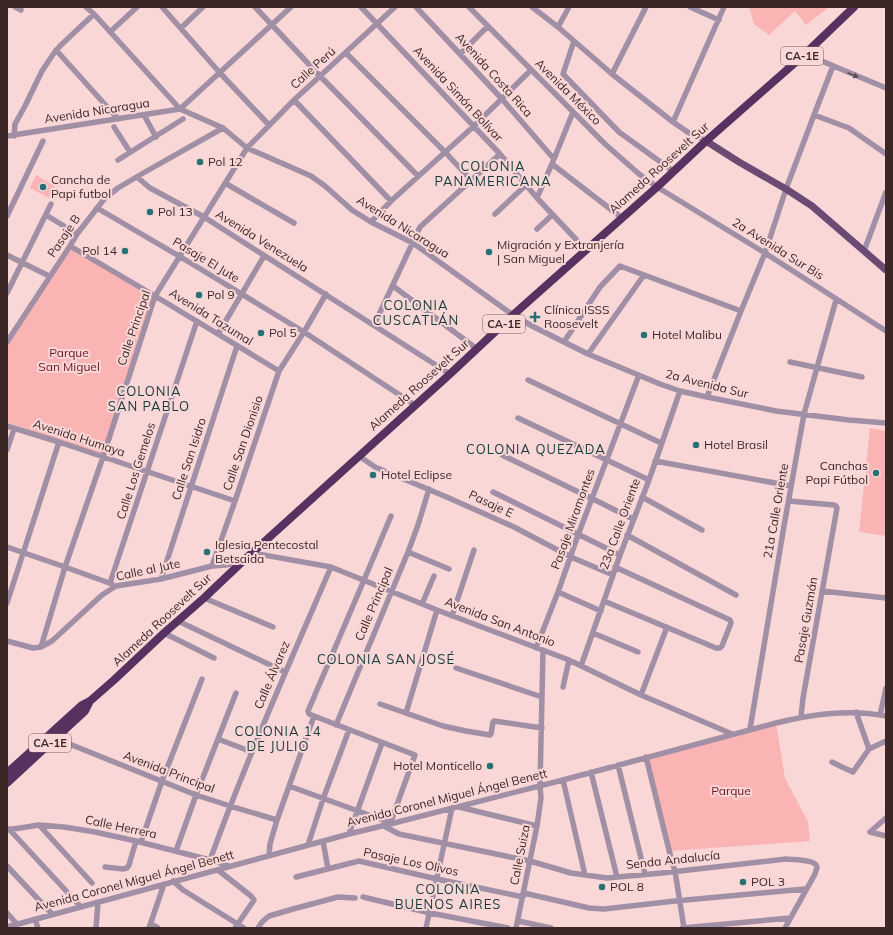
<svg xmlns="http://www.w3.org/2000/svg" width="893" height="935" viewBox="0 0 893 935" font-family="Mulish,sans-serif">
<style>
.green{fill:#fab4b4}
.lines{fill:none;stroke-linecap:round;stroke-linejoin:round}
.minor{stroke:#a18fa6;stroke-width:5.5}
.major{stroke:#6b4b74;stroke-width:7}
.highway{stroke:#573261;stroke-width:8}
.oneway{fill:#5f4b53}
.poi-dot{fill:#267174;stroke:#f9d7d7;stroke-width:1.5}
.labels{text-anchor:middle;stroke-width:4;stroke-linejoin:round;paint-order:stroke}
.shield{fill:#f9d7d7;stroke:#755c5c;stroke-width:1}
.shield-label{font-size:11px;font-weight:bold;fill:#3c2727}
.street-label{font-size:12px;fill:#3c2727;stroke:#f9d7d7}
.poi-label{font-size:12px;fill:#3c2727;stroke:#f9d7d7;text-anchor:start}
.park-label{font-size:12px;fill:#6a1521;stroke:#f9d7d7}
.neighbourhood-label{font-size:13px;letter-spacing:1px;fill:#183b3c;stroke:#f9d7d7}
</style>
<rect width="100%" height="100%" fill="#f9d7d7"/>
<path class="green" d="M749 7H829L806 25 795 11 769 35 754 24Z
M36 175 55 186 49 198 30 188Z
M70 246 155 296 103 457 7 422V343Z
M870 428 886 431V536L859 532Z
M776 723 785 778 808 822 810 841 669 851 646 757Z"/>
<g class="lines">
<path class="minor" d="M15 7 21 10
M86 7 94 14 180 109
M162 7 220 73 269 125
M255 7 320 76 418 176
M361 7 500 154 537 198 586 250
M416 7 502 99 554 159
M469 7 605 144 639 174 657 187 765 253 886 331
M532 7 558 27 612 74 673 122 689 133 706 141
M690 7 719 20
M558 27 569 7
M181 28 203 7
M110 32 137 7
M574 41 563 74 619 132 673 171
M56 50 118 119
M346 53 445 152 471 180
M460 54 488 26
M805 54 886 88
M612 74 646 7
M294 100 391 201
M180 109 291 7
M144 115 156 137
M814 115 849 128 886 154
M673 122 724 7
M114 127 130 152
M7 136 180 109 223 128 247 148 311 176 325 186 352 210 371 222 413 243 513 315 532 326 588 354 660 384 680 391 707 397 776 411 849 420 886 423
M14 136 15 124 25 106 42 71 54 53 61 45 94 14
M118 160 183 119
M552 164 622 218
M137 177 150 188 204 217 450 374
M225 183 294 223
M537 198 554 159 573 112
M97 208 179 256 304 332 415 405
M495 214 526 185
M46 215 77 234
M7 216 43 141
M371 222 391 201 474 126 531 70
M537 229 552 215
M70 246 155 296 279 371
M864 251 886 192
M7 255 49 276
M393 286 477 349
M7 293 51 204
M374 325 420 227 500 154
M218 334 264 256
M7 342 70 246 77 234 105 198 118 188 145 172 223 128
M564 342 600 287 620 266 741 311
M588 354 644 275
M790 362 862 377
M528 380 661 443
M707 397 741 311 765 253 786 189 814 115 833 66
M518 418 649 480
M7 426 59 442 235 501
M7 450 14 429
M502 455 593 499 633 519
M359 456 375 467 449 498 514 527 571 557 613 575
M655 461 791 486
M493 492 620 555
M642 497 702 530
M789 501 834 505 836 506 837 508 803 698 801 717
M627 535 736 595
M7 547 65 567 112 584
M408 552 449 569
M253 553 331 567 437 610 569 660 641 695 732 734
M212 566 235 501 279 371 304 332 326 294
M161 579 237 346
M110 583 197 321
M822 591 886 598
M558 592 601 611
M204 598 273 627
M604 601 716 648H720L722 646 731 623 730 620 615 567
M7 603 59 442
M422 604 434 576
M452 616 474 550
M178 621 285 672
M164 633 214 658
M593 633 638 652
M7 641 33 648 41 647 52 641 102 595 116 586 161 579 212 566 226 565 243 561
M41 647 65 567 103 457 155 296 247 148 294 100 395 7
M536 648 558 592 578 535 639 375
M581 666 620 555 649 480 680 391
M456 668 542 697
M563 687 569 660
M641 695 667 627
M380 704 443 726 466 731 490 735 491 734 493 722 494 721 542 728
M856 712 869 749
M406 713 437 610
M880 715 886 688
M336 725 408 552 418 525 429 489
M750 729 784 526 804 414 836 300
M56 737 67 743 196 795 230 806 277 820
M218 739 252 752
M646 757 672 862 675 871 684 928
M832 762 842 767 853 772 869 749 886 741
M618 765 645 874
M591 772 617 877
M563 780 585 875
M289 786 391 823
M459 807 537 826
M390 824 415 755 314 716 309 714 308 711 364 580 391 516
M39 825 92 883
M384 826 399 834 530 861 571 873 607 878 662 873 786 859C792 860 816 859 817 867 817 869 815 873 815 874L785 928
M9 829 81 907
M7 830 39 825 64 827 95 832 136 841 210 860 229 866
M870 832 886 818
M870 832 886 836
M349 834 382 743
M323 841 328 869
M141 842 162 781 202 679
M308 845 323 799 349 730
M176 851 196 795 236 693
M269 856 270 844 277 820 314 716
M210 860C246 761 289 664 331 567
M7 866 52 914
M105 867 123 869 127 868 129 865 136 841
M218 870 251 896 254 900 235 928
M296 877 359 861 437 879 523 897
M173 881 183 890 244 928
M524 893 589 908 604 909 675 901 805 889
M363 897 430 913 508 928
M7 913 17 924
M35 919 38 928
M518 921 551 928
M151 924 158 928
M7 927 349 834 390 824 563 780 776 723C813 714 849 709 886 716
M96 928 98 902
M149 928 164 884
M258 928 262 922 269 916 293 909 338 897 355 898
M426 928 452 808
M516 928 537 826 541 798 540 785 543 651
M682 928 790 918"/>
<path class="major" d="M706 141 739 162 786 189 812 206 886 270"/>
<path class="highway" d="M7 773 82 705 90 701 114 680 164 633 204 598 243 561 450 374 513 315 657 187 706 141 805 54 854 7
M7 783 85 711 90 701"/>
</g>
<defs><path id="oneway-solid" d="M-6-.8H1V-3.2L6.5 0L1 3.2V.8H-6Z"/></defs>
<use class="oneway" href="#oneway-solid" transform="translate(853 75) rotate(22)"/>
<g class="poi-dot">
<circle cx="200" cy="162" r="4"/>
<circle cx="43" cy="187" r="4"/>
<circle cx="150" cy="212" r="4"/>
<circle cx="125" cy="251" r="4"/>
<circle cx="489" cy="252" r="4"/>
<circle cx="199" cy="295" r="4"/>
<path d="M533 311h4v4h4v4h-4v4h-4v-4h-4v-4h4z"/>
<circle cx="261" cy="333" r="4"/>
<circle cx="644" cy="335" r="4"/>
<circle cx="696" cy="445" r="4"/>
<circle cx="876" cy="473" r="4"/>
<circle cx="373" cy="475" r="4"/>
<circle cx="207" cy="552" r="4"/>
<circle cx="490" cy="766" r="4"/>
<circle cx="743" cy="882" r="4"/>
<circle cx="602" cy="887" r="4"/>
</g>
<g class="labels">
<g class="shield">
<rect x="781" y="47" width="42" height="18" rx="3"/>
<rect x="483" y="315" width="42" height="18" rx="3"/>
<rect x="29" y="734" width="42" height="18" rx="3"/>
</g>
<g class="shield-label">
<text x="802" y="60">CA-1E</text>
<text x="504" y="328">CA-1E</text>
<text x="50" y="747">CA-1E</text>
</g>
<g class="street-label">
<text transform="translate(313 68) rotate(-42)" y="4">Calle Perú</text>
<text transform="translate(494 75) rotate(48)" y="4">Avenida Costa Rica</text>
<text transform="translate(568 92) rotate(45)" y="4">Avenida México</text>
<text transform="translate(458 94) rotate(47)" y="4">Avenida Simón Bolívar</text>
<text transform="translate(97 111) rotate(-9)" y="4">Avenida Nicaragua</text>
<text transform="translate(659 168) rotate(-42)" y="4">Alameda Roosevelt Sur</text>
<text transform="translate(403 227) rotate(32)" y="4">Avenida Nicaragua</text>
<text transform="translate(64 236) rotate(-56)" y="4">Pasaje B</text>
<text transform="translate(262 241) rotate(32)" y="4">Avenida Venezuela</text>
<text transform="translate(778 249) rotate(32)" y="4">2a Avenida Sur Bis</text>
<text transform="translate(206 260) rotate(31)" y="4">Pasaje El Jute</text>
<text transform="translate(211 317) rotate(32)" y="4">Avenida Tazumal</text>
<text transform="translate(134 328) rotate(-71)" y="4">Calle Principal</text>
<text transform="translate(707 384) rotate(14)" y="4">2a Avenida Sur</text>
<text transform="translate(419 385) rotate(-42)" y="4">Alameda Roosevelt Sur</text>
<text transform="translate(79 438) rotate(18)" y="4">Avenida Humaya</text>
<text transform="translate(243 443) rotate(-71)" y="4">Calle San Dionisio</text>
<text transform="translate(189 459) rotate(-72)" y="4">Calle San Isidro</text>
<text transform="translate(136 471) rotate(-72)" y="4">Calle Los Gemelos</text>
<text transform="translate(491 504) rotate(25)" y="4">Pasaje E</text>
<text transform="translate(776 511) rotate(-80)" y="4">21a Calle Oriente</text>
<text transform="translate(573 519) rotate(-70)" y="4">Pasaje Miramontes</text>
<text transform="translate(620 524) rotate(-70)" y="4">23a Calle Oriente</text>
<text transform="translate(148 570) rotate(-12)" y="4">Calle al Jute</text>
<text transform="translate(374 604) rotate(-67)" y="4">Calle Principal</text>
<text transform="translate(162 620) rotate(-43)" y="4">Alameda Roosevelt Sur</text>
<text transform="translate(806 620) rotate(-80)" y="4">Pasaje Guzmán</text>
<text transform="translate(500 622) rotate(21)" y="4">Avenida San Antonio</text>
<text transform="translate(272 675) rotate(-67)" y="4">Calle Álvarez</text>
<text transform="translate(169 772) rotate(21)" y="4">Avenida Principal</text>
<text transform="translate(447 798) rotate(-14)" y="4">Avenida Coronel Miguel Ángel Benett</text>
<text transform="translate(121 827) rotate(12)" y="4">Calle Herrera</text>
<text transform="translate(520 855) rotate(-79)" y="4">Calle Suiza</text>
<text transform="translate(673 860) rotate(-6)" y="4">Senda Andalucía</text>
<text transform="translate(411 862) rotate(12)" y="4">Pasaje Los Olivos</text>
<text transform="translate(134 881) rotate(-15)" y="4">Avenida Coronel Miguel Ángel Benett</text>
</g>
<g class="poi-label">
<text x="208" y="166">Pol 12</text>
<text x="51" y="184">Cancha de<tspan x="51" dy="14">Papi futbol</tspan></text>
<text x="158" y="216">Pol 13</text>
<text x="497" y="249">Migración y Extranjería<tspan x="497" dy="14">| San Miguel</tspan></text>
<text x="117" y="255" text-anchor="end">Pol 14</text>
<text x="207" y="299">Pol 9</text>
<text x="544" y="314">Clínica ISSS<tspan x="544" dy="14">Roosevelt</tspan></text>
<text x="269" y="337">Pol 5</text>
<text x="652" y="339">Hotel Malibu</text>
<text x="704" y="449">Hotel Brasil</text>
<text x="868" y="470" text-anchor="end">Canchas<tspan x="868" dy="14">Papi Fútbol</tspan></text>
<text x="381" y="479">Hotel Eclipse</text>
<text x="215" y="549">Iglesia Pentecostal<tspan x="215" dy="14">Betsaida</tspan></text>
<text x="482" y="770" text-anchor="end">Hotel Monticello</text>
<text x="751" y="886">POL 3</text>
<text x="610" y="891">POL 8</text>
</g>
<g class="park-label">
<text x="69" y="357">Parque<tspan x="69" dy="14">San Miguel</tspan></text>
<text x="731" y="795">Parque</text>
</g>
<g class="neighbourhood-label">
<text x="493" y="171">COLONIA<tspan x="493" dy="15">PANAMERICANA</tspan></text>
<text x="416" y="310">COLONIA<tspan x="416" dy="15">CUSCATLÁN</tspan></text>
<text x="149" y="396">COLONIA<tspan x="149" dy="15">SAN PABLO</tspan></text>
<text x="536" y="454">COLONIA QUEZADA</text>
<text x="386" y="664">COLONIA SAN JOSÉ</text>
<text x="278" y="736">COLONIA 14<tspan x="278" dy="15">DE JULIO</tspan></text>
<text x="448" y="894">COLONIA<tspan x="448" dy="15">BUENOS AIRES</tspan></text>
</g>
</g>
<rect width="893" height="935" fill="none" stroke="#3c2727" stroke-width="16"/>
</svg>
